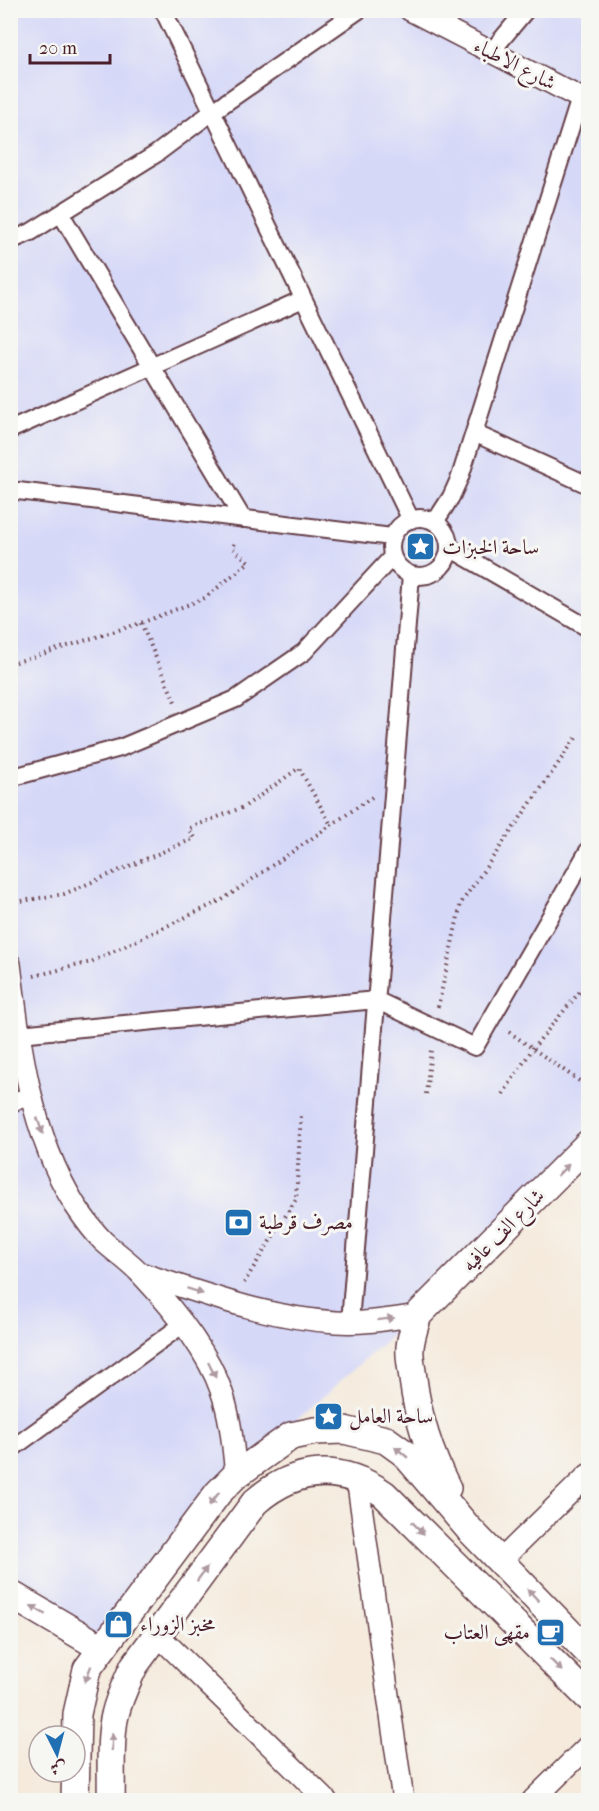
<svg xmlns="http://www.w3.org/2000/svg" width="599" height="1811" viewBox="0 0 599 1811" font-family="'IM FELL French Canon',Amiri,serif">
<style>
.built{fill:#d6d8f8}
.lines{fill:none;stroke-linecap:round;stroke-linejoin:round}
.pedestrian-casing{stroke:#643d46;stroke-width:20}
.minor-casing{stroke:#643d46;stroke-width:24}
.tertiary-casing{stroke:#643d46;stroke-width:30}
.path{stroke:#643d46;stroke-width:4;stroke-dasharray:1.5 4.5;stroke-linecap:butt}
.pedestrian{stroke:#fff;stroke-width:16}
.minor{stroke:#fff;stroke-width:21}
.tertiary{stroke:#fff;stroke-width:27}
.oneway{fill:#ae9aa0}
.labels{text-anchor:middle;stroke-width:6;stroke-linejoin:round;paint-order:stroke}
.street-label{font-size:21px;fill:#4a1f2b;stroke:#f6f6f2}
.poi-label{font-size:21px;fill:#4a1f2b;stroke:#f6f6f2;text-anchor:start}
</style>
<rect width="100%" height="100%" fill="#f6f6f2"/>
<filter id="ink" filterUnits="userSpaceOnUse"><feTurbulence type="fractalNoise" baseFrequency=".0167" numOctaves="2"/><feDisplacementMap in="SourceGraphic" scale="12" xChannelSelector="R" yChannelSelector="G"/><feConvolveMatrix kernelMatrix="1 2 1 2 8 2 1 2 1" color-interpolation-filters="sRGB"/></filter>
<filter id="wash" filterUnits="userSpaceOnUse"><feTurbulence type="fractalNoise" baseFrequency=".008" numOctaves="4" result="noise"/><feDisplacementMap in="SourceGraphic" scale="24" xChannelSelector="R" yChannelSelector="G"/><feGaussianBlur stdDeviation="1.35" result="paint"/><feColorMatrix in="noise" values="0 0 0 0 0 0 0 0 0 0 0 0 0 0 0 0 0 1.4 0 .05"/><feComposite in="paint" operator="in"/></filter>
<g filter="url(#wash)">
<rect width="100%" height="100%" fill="#f5eadc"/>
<path class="built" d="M10 11H588V1148L454 1279 236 1475 93 1657 11 1603Z"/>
</g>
<g filter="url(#ink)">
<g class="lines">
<defs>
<path id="pedestrian" d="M163 10 411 520
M491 52 526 10
M61 214 243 519
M10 241 31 232 156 154 212 112 359 10
M10 430 303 299
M474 433 588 485
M10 490 392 537
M391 547a29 29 0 1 1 58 0a29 29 0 1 1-58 0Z
M435 522 451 497 460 477 580 98
M450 548 588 628
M10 778 120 748 236 699 304 652 392 557
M19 1034 376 1000 475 1047 588 851
M10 1104 30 1094
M350 1322 411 575
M10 1450 182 1325"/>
<path id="minor" d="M410 10 588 102
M10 964C20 1047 30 1132 75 1205 83 1217 93 1231 103 1241 115 1252 130 1262 141 1274 170 1305 207 1350 221 1390 231 1417 233 1447 236 1475
M140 1273C206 1294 266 1318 336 1322 363 1324 391 1319 418 1315
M357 1478 403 1800
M500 1561 588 1475
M158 1635 326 1800
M533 1800 588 1746"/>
<path id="tertiary" d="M447 1488C429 1453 418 1418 413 1379 412 1369 409 1357 410 1347 411 1336 415 1325 418 1315L588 1144
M10 1594 102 1648
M75 1800 77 1714 87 1669 218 1493 236 1475 291 1436 315 1431 344 1430 386 1440 404 1453 469 1529 588 1652
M111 1800C112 1774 109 1739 115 1715 119 1697 127 1682 134 1666L255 1502C295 1467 339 1463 384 1494L588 1697"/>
</defs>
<use href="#pedestrian" class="pedestrian-casing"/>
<use href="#minor" class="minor-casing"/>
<use href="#tertiary" class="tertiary-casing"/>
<path class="path" d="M141 623 175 702
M10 664 141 623 205 598 249 562 232 548 235 540
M10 903 64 894 195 838 189 828 244 807 299 768 331 825
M34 976 91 962 222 900 372 797
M438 1007 461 903 578 735
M509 1032 588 1087
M426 1094 431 1050
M503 1094 533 1048 588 982
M244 1283 296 1199 301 1115"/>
<use href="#pedestrian" class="pedestrian"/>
<use href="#minor" class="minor"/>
<use href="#tertiary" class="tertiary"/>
</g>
<defs><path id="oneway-solid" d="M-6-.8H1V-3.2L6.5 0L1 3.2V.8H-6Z" transform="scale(1.5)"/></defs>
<g class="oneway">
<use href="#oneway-solid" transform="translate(40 1126) rotate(71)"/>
<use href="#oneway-solid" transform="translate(563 1170) rotate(-45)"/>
<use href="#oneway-solid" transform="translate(195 1291) rotate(19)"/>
<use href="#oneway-solid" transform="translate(386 1319) rotate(-7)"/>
<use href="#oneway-solid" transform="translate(212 1370) rotate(64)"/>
<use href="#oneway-solid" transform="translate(401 1452) rotate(-140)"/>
<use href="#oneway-solid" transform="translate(214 1499) rotate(128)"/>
<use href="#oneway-solid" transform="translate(418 1528) rotate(45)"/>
<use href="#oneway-solid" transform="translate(202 1574) rotate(-54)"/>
<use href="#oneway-solid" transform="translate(533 1595) rotate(-134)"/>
<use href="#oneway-solid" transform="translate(38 1610) rotate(-149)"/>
<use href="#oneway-solid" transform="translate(556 1665) rotate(45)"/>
<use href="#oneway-solid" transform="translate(88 1674) rotate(111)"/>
<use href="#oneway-solid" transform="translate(112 1742) rotate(-89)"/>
</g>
</g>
<defs>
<symbol id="sight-square" viewBox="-11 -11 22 22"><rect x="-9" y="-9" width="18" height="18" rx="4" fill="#1f6fb2" stroke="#f6f6f2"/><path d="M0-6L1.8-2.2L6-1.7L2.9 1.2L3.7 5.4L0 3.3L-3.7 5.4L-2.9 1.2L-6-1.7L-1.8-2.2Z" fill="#fff"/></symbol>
<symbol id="bank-square" viewBox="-11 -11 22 22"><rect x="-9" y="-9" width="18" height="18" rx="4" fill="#1f6fb2" stroke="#f6f6f2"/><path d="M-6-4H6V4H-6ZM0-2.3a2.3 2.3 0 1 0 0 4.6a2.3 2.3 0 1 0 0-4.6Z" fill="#fff"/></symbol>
<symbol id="shop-square" viewBox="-11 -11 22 22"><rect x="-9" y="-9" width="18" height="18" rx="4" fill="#1f6fb2" stroke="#f6f6f2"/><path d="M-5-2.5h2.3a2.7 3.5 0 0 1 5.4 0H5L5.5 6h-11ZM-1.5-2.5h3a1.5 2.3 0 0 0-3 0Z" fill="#fff"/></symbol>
<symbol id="cafe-square" viewBox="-11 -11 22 22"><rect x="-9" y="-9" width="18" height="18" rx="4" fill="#1f6fb2" stroke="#f6f6f2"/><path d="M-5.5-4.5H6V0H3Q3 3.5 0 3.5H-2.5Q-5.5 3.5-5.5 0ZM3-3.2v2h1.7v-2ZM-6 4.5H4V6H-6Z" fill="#fff"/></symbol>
</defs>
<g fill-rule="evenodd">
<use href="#sight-square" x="404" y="530" width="33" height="33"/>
<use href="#bank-square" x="222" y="1206" width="33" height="33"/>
<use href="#sight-square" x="312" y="1400" width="33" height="33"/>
<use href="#shop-square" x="102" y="1608" width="33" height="33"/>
<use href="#cafe-square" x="534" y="1616" width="33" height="33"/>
</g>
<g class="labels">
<g class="street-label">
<text transform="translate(515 64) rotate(27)" y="7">شارع الاطباء</text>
<text transform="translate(503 1230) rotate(-45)" y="7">شارع الف عافيه</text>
</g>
<g class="poi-label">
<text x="442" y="554">ساحة الخبزات</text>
<text x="259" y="1229">مصرف قرطبة</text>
<text x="349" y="1423">ساحة العامل</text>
<text x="140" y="1631">مخبز الزوراء</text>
<text x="530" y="1639" text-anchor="end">مقهى العتاب</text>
</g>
</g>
<rect width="599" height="1811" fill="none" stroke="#f6f6f2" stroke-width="36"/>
<g transform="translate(57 1754) rotate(174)"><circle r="28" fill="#f6f6f2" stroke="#b1a0a2" stroke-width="1.5"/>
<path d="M0-4.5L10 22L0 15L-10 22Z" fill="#1f6fb2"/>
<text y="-9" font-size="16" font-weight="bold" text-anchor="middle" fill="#4a1f2b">ش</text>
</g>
<path d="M30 54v9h80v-9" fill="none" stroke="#4a1f2b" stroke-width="3"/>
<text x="39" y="54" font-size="18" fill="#4a1f2b" stroke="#f6f6f2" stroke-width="4.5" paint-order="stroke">20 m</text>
</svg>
